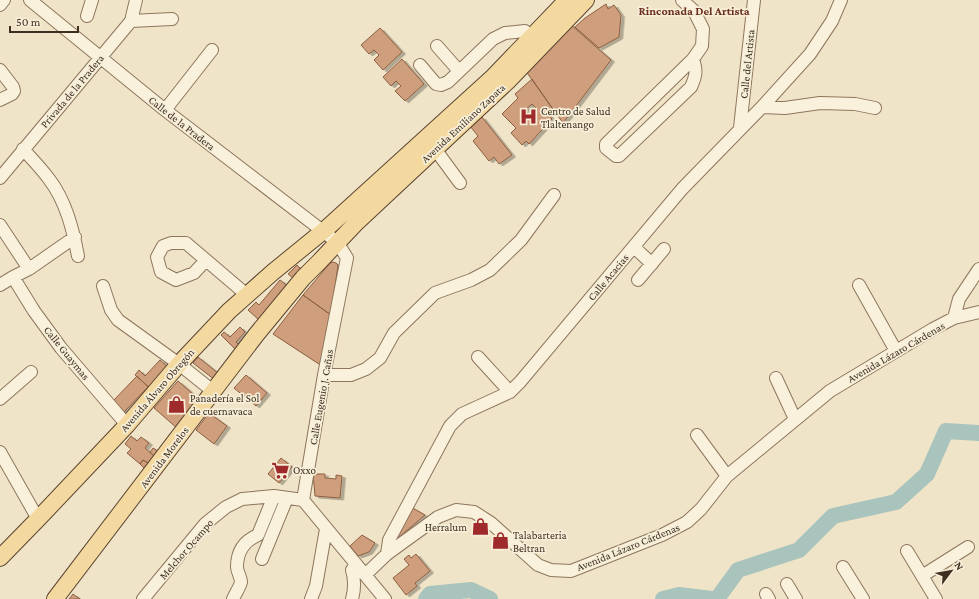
<svg xmlns="http://www.w3.org/2000/svg" width="979" height="599" viewBox="0 0 979 599" font-family="'Crimson Pro',serif">
<style>
.lines{fill:none;stroke-linecap:round;stroke-linejoin:round}
.river{stroke:#a9c4bc;stroke-width:16}
.building{fill:#cf9f7d;stroke:#8d5f41;fill-rule:evenodd;filter:url(#shadow)}
.minor-casing{stroke:#8d765c;stroke-width:14}
.major-casing{stroke:#5b4430;stroke-width:18}
.minor{stroke:#faf1dc;stroke-width:12}
.major{stroke:#f3d9a0;stroke-width:16}
.labels{text-anchor:middle;stroke-width:3.5;stroke-linejoin:round;paint-order:stroke}
.street-label{font-size:11px;fill:#3d2e20;stroke:#f7eed8}
.poi-label{font-size:11px;fill:#3d2e20;stroke:#f7eed8;text-anchor:start}
.neighbourhood-label{font-size:12px;font-weight:bold;fill:#6b2e1e;stroke:#f7eed8}
</style>
<defs>
<filter id="shadow"><feDropShadow dx="3.5" dy="2" stdDeviation="0" flood-color="#0004"/></filter>
</defs>
<rect width="100%" height="100%" fill="#f0e4c8"/>
<g class="lines">
<path class="river" d="M426 599 430 594 471 590 490 599
M663 599 679 595 712 599
M717 599 738 570 799 550 833 516 896 502 927 474 946 431 979 433"/>
</g>
<path class="building" d="M606 4 608 9 614 5 621 15 619 37 599 48 575 27 585 18Z
M570 24 611 60 563 123 525 70Z
M380 28 402 52 383 70 374 60 379 55 374 50 369 54 361 45Z
M402 59 424 84 405 101 395 91 401 86 396 81 391 86 383 77Z
M532 79 554 111 549 115 552 119 529 144 526 141 522 145 511 133 516 128 502 114 518 98 515 94ZM532 104 536 108 529 114 525 110Z
M482 117 512 155 499 164 494 157 489 161 473 141 478 136 470 126Z
M333 262 336 263 338 265 331 315 303 295 330 263Z
M297 265 300 268 293 278 288 274Z
M280 280 288 286 259 320 248 310 256 302 259 305Z
M303 295 331 315 322 366 273 334Z
M240 327 245 332 236 342 241 347 237 351 221 335 224 332 230 337Z
M198 357 219 374 215 380 193 363Z
M160 360 169 368 151 389 135 375 139 370 145 376Z
M246 375 267 393 256 406 234 388Z
M137 376 148 387 123 413 112 402Z
M178 381 200 400 178 429 154 408Z
M209 413 227 426 214 444 196 430Z
M131 436 137 441 141 437 149 443 145 448 154 456 148 463 143 460 140 464 127 453 131 449 125 444Z
M153 448 158 451 154 456 150 452Z
M281 458 292 467 279 483 268 474Z
M143 460 148 463 144 468 140 464Z
M313 474H325V478L336 479V475L342 476 340 498 315 496Z
M411 507 425 515 397 539 395 537Z
M362 535 375 543 369 552 358 556 350 546Z
M416 554 430 571 415 583 417 586 406 595 393 578 409 565 404 559 409 555 411 558Z
M73 594 80 599H69Z"/>
<g class="lines">
<defs>
<path id="minor" d="M30 0 165 110 337 242 347 258 324 375 303 500 385 599
M682 0 694 11 703 29 702 46 693 59 606 144V148L616 156H619L691 87C696 76 697 71 693 59
M0 5 4 0
M87 16 92 0
M131 21 172 19
M437 46 459 71
M420 65 436 84 441 85 448 82 493 39 505 33 525 31 538 43
M0 70 13 87 14 91 12 94 0 100
M762 107 785 108 820 103 855 104 875 108
M165 110 212 50
M740 128 754 0
M23 149C32 159 41 168 49 179 66 201 73 230 78 256
M435 149 460 183
M0 178 131 21 136 0
M0 225 29 269
M634 247 652 264
M206 260 194 273 176 280 161 272 157 257 163 246 171 243H186L247 295
M13 277 34 311 61 348 127 425
M638 280 664 249
M0 285 13 277 29 269 75 237
M859 285 896 351
M103 286 111 310 118 320 179 364 214 392
M954 318 959 299 979 269
M478 357 510 392
M324 375H351L366 369 380 358 394 333 435 293 471 280 490 270 521 240 554 195
M776 378 795 419
M0 399 31 372
M697 435 727 476
M0 452 38 519
M907 551 936 599
M387 554 389 540 450 426 462 414 510 392 520 382 682 189 762 107 810 54 832 21 841 0
M262 559 287 498
M843 567 863 599
M365 575 387 554 438 517 456 510 474 512 491 523 538 565 551 570 571 571 662 535 687 522 701 509 727 476 830 391 933 329 954 318 979 312
M922 576 968 547
M787 584 796 599
M766 594 769 599
M143 599 205 524 226 507 242 499 274 496 303 500
M233 599C235 594 240 587 241 582 241 577 237 572 237 567 237 551 244 541 258 535L274 496
M311 599 316 586 326 529
M352 599C355 588 355 580 352 570L356 564"/>
<path id="major" d="M0 558 38 519 127 425 179 364 229 311 273 272 327 228 492 78 567 0
M55 599 256 335 303 278 320 261 355 224 508 81 586 0"/>
</defs>
<use href="#minor" class="minor-casing"/>
<use href="#major" class="major-casing"/>
<use href="#minor" class="minor"/>
<use href="#major" class="major"/>
</g>
<defs>
<symbol id="hospital-bare" viewBox="-9 -9 18 18"><path d="M-5-5h3v3.5h4V-5h3V5h-3V1.5h-4V5h-3Z" fill="#9e2a2b" stroke="#f7eed8" stroke-width="2.5" paint-order="stroke"/></symbol>
<symbol id="shop-bare" viewBox="-9 -9 18 18"><path d="M-5-2.5h2.3a2.7 3.5 0 0 1 5.4 0H5L5.5 6h-11ZM-1.5-2.5h3a1.5 2.3 0 0 0-3 0Z" fill="#9e2a2b" stroke="#f7eed8" stroke-width="2.5" paint-order="stroke"/></symbol>
<symbol id="supermarket-bare" viewBox="-9 -9 18 18"><path d="M-6-5.5h2.5l.6 2H6L4.5 2H-2.5L-4.4-4H-6ZM-1.5 3.2a1.3 1.3 0 1 0 .1 0ZM3 3.2a1.3 1.3 0 1 0 .1 0Z" fill="#9e2a2b" stroke="#f7eed8" stroke-width="2.5" paint-order="stroke"/></symbol>
</defs>
<g fill-rule="evenodd">
<use href="#hospital-bare" x="516" y="104" width="25" height="25"/>
<use href="#shop-bare" x="164" y="392" width="25" height="25"/>
<use href="#supermarket-bare" x="268" y="458" width="25" height="25"/>
<use href="#shop-bare" x="468" y="514" width="25" height="25"/>
<use href="#shop-bare" x="488" y="528" width="25" height="25"/>
</g>
<g class="labels">
<g class="street-label">
<text transform="translate(747 64) rotate(-84)" y="4">Calle del Artista</text>
<text transform="translate(72 91) rotate(-50)" y="4">Privada de la Pradera</text>
<text transform="translate(182 123) rotate(38)" y="4">Calle de la Pradera</text>
<text transform="translate(463 123) rotate(-43)" y="4">Avenida Emiliano Zapata</text>
<text transform="translate(608 277) rotate(-50)" y="4">Calle Acacias</text>
<text transform="translate(896 352) rotate(-30)" y="4">Avenida Lázaro Cárdenas</text>
<text transform="translate(67 353) rotate(51)" y="4">Calle Guaymas</text>
<text transform="translate(157 390) rotate(-49)" y="4">Avenida Álvaro Obregón</text>
<text transform="translate(321 397) rotate(-80)" y="4">Calle Eugenio J. Cañas</text>
<text transform="translate(164 457) rotate(-53)" y="4">Avenida Morelos</text>
<text transform="translate(628 547) rotate(-22)" y="4">Avenida Lázaro Cárdenas</text>
<text transform="translate(186 549) rotate(-49)" y="4">Melchor Ocampo</text>
</g>
<g class="poi-label">
<text x="541" y="115">Centro de Salud<tspan x="541" dy="13">Tlaltenango</tspan></text>
<text x="190" y="402">Panadería el Sol<tspan x="190" dy="13">de cuernavaca</tspan></text>
<text x="293" y="474">Oxxo</text>
<text x="467" y="531" text-anchor="end">Herralum</text>
<text x="513" y="539">Talabarteria<tspan x="513" dy="13">Beltran</tspan></text>
</g>
<g class="neighbourhood-label">
<text x="694" y="15">Rinconada Del Artista</text>
</g>
</g>
<g transform="translate(951 571) rotate(58)" stroke="#f7eed8" stroke-width="3" paint-order="stroke">
<path d="M0-3L7 15L0 10L-7 15Z" fill="#3d2e20"/>
<text y="-6" font-size="11" font-weight="bold" text-anchor="middle" fill="#3d2e20">N</text>
</g>
<path d="M10 26v6h68v-6" fill="none" stroke="#3d2e20" stroke-width="2"/>
<text x="16" y="26" font-size="12" fill="#3d2e20" stroke="#f7eed8" stroke-width="3" paint-order="stroke">50 m</text>
</svg>
